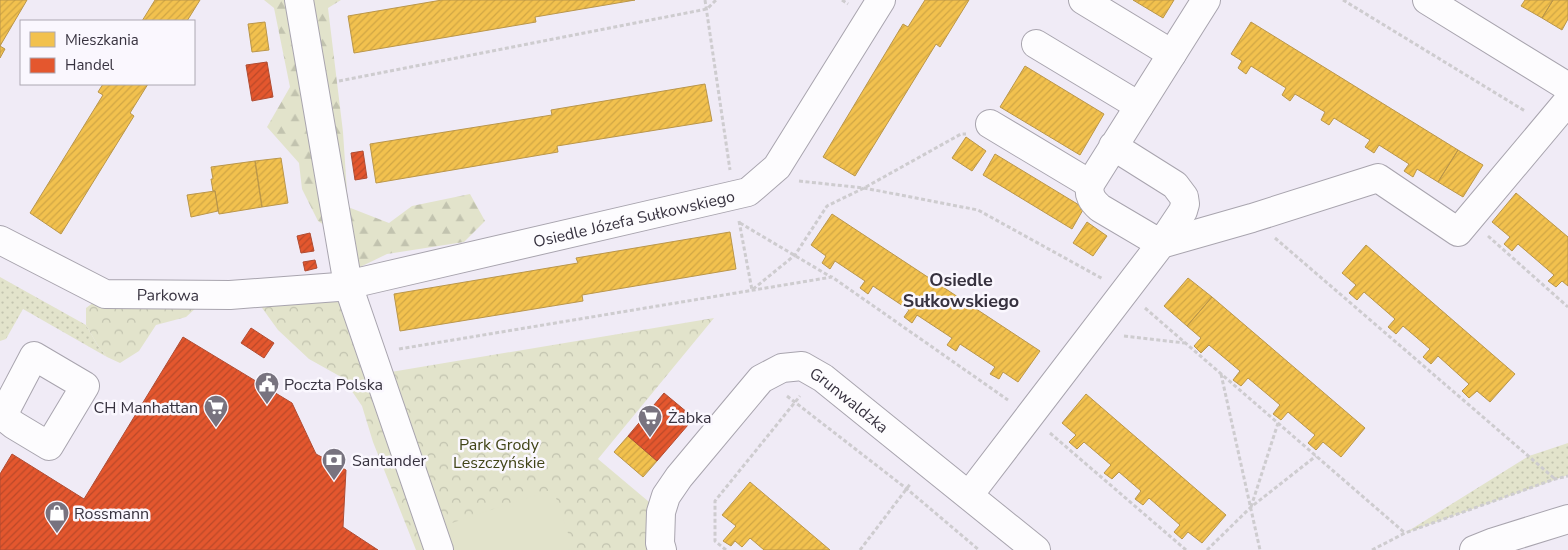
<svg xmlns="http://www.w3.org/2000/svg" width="1568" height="550" viewBox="0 0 1568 550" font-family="'Nunito Sans',sans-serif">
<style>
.grass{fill:url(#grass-dots)}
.forest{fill:url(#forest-firs)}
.park{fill:url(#park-crowns)}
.pitch{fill:#e2e3cb}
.homes{fill:url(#homes-hatch);stroke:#ba964a}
.shops{fill:url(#shops-hatch);stroke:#b04c33}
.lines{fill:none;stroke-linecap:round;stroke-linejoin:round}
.minor-casing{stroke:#a8a4ae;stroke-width:30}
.path{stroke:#cecccf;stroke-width:3;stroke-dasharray:4 2.5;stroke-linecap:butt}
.minor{stroke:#fdfcfe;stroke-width:28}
.labels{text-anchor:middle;stroke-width:5;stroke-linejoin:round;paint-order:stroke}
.street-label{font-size:16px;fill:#37323f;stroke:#faf7fe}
.poi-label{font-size:16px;fill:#37323f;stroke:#faf7fe;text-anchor:start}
.park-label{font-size:16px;fill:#414417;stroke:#faf7fe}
.neighbourhood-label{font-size:18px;font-weight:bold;fill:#37323f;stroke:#faf7fe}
</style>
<defs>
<pattern id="grass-dots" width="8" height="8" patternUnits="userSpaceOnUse" patternTransform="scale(1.25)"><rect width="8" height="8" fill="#e2e3cb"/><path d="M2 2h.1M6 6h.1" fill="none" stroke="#c2c3af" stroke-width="1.8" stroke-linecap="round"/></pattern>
<pattern id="forest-firs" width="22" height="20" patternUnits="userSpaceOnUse" patternTransform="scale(1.25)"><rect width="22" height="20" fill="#e2e3cb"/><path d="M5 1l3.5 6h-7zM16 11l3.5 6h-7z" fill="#c2c3af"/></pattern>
<pattern id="park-crowns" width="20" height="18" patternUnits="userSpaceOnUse" patternTransform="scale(1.25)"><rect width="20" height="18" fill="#e2e3cb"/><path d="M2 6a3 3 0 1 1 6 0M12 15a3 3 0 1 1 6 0" fill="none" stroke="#c2c3af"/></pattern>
<pattern id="homes-hatch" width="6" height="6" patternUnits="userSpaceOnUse" patternTransform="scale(1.25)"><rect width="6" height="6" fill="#f2c14e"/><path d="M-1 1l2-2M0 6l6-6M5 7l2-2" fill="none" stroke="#d0a645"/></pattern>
<pattern id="shops-hatch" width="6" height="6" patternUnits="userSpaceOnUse" patternTransform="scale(1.25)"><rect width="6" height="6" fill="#e4572e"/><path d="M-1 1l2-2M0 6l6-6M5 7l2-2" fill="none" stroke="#ba4929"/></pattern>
</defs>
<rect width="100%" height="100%" fill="#f0ebf6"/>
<path class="grass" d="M0 277 86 325 98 346 107 357 23 309 6 339 0 341Z
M1568 443V475L1405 533 1529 456Z"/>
<path class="forest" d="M264 0H341L328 8 343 132 348 207 389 223 412 206 470 194 485 221 464 242 387 254 356 269 339 235 318 221 302 189 299 163 267 127 290 87 274 8Z"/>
<path class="park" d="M348 285 379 374 714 318 598 459 661 512 664 550H416L373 442 362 406 343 378 309 359 278 330 252 294Z
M105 294 197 307 186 317 156 325 139 351 120 363 107 357 98 346 86 325V308Z"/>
<path class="pitch" d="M553 489 573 548 568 550H455L446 525Z"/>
<path class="homes" d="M0 0H27L0 46 5 49 0 58Z
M155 0H200L187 21H142Z
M442 0H635L535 17 536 22 354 53 348 16Z
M925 0H969L940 47 936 44 855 176 823 157 903 24 908 27Z
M1133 0H1174L1163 18Z
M1525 0H1553L1542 18 1521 6Z
M1553 0H1568V19L1562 30 1542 18Z
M265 22 269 50 252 52 248 24Z
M1251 22 1458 150 1438 182 1417 169 1413 177 1404 171 1409 164 1379 145 1374 153 1365 147 1370 140 1334 118 1329 125 1321 120 1325 112 1295 94 1290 101 1282 95 1286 88 1251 66 1246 74 1238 68 1242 61 1231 54Z
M1025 66 1104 114 1080 155 1000 107Z
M103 84H148L130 113 134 116 61 234 30 213 103 95 98 92Z
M705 84 712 121 557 146 558 152 376 183 370 144 552 115 551 110Z
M966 137 986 151 972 171 952 158Z
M1458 150 1483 165 1463 197 1438 182Z
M995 154 1084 208 1072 229 983 175Z
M281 158 288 203 262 207 255 161Z
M255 161 262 207 219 214 215 191H213L211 179H213L211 167Z
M215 191 218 211 191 217 187 195Z
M1516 193 1568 237V286L1562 281 1556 287 1548 281 1554 275 1518 244 1512 251 1504 244 1510 237 1492 222Z
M832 214 1040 351 1018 382 1003 372 999 379 990 374 995 367 960 344 956 351 947 345 952 338 917 315 912 323 904 317 909 310 873 286 868 294 860 288 865 281 835 261 830 269 822 263 826 256 811 245Z
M1087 222 1107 236 1093 256 1073 243Z
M730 232 736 269 582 295 583 301 400 331 394 294 578 263 576 258Z
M1366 245 1515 374 1490 402 1477 391 1469 398 1462 391 1469 384 1438 356 1431 364 1423 357 1430 349 1403 326 1396 334 1388 327 1395 319 1364 292 1357 300 1349 293 1356 285 1342 273Z
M1188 278 1212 297 1187 326 1164 306Z
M1212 297 1365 428 1341 457 1323 442 1316 450 1308 443 1315 435 1288 412 1281 420 1273 414 1280 405 1248 378 1241 386 1233 380 1240 371 1209 345 1201 353 1194 346 1201 338 1187 326Z
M1086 394 1226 515 1202 543 1188 532 1182 539 1174 532 1180 525 1149 498 1143 505 1135 499 1141 491 1119 472 1112 479 1104 473 1111 465 1084 442 1077 449 1069 442 1076 435 1062 423Z
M628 436 657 461 643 477 614 452Z
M750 482 830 550H764L750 538 742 547 735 541 731 546 723 541 736 526 722 515Z"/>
<path class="shops" d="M267 62 273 97 252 101 246 65Z
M363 151 367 178 355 180 351 153Z
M310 233 314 251 301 253 297 236Z
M315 260 317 268 305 271 303 262Z
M251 328 274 343 264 358 241 343Z
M183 337 292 403 316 454 346 470 343 527 378 550H0V474L12 454 84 499Z
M664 393 694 418 657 461 628 436Z"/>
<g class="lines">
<defs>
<g id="minor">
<path d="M299 0 348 285 439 550"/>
<path d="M1083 0 1172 54"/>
<path d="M1427 0 1568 87"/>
<path d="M1036 44 1139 106"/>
<path d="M990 124 1090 184"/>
<path d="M1113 146 1175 185 1184 197 1185 204 1183 211 1161 244 1100 208C1092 201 1088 195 1090 184L1206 0"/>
<path id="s1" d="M0 240 105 294 230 295 338 287 748 192 777 167 881 0"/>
<path d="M0 414 14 425 49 446 85 386 34 356 3 415"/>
<path d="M969 495 1161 244 1252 218 1378 178 1458 232 1568 101"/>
<path id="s2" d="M662 550 660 543 661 512 666 496 679 477 761 379 782 368 802 366 823 378 1036 550"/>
<path d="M1474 550 1494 542 1568 519"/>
</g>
</defs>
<use href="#minor" class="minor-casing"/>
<path class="path" d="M705 0 730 170
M842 0 848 4
M1343 0 1525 111
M339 81 707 9 716 0
M799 181 864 188 978 210 1103 279
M739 221 752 290 795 255 827 206 864 188 961 134H966
M740 223 831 277
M1488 236 1568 307
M1275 238 1555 479
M1145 308 1405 533
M1124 336 1185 343
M399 349 832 277 1008 400
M1221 374 1260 550
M787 396 907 489 979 550
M1050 433 1186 550
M1251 507 1278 423
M726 550 715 541V501L800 396
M860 550 911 483
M1207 550 1251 507 1316 456
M1372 550 1405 533 1555 479 1568 476"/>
<use href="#minor" class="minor"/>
</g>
<defs>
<symbol id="civic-pin" viewBox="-11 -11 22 30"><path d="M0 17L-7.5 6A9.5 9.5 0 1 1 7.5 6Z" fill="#78737f" stroke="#faf7fe"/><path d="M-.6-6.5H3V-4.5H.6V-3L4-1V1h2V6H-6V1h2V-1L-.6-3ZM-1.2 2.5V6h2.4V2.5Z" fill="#fff"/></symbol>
<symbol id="supermarket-pin" viewBox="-11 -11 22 30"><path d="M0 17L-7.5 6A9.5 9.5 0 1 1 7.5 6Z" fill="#78737f" stroke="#faf7fe"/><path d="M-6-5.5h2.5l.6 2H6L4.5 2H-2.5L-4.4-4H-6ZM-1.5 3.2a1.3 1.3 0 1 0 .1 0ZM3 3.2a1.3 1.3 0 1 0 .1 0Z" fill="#fff"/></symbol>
<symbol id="bank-pin" viewBox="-11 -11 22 30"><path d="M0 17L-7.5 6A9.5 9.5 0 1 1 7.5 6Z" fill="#78737f" stroke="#faf7fe"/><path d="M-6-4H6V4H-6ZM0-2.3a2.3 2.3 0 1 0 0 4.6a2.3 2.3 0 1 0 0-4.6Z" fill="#fff"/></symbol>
<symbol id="shop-pin" viewBox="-11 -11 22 30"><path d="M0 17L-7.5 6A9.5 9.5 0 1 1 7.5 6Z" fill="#78737f" stroke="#faf7fe"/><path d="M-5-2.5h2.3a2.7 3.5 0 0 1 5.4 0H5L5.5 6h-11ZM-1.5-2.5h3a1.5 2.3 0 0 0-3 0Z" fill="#fff"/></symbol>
</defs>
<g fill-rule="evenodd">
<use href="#civic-pin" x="253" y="370" width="28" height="38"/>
<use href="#supermarket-pin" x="202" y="393" width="28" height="38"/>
<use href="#supermarket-pin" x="636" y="403" width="28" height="38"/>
<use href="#bank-pin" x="320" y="446" width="28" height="38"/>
<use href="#shop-pin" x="43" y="499" width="28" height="38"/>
</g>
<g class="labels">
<g class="street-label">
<text dy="6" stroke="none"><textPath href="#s1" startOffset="655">Osiedle Józefa Sułkowskiego</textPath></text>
<text dy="6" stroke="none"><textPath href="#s1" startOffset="181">Parkowa</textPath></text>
<text dy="6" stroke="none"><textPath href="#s2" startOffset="308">Grunwaldzka</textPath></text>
</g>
<g class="poi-label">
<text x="284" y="390">Poczta Polska</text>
<text x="198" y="413" text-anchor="end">CH Manhattan</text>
<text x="668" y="423">Żabka</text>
<text x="352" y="466">Santander</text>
<text x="74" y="519">Rossmann</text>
</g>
<g class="park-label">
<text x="499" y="450">Park Grody<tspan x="499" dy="18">Leszczyńskie</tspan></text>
</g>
<g class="neighbourhood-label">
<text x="961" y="286">Osiedle<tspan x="961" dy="21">Sułkowskiego</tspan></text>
</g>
</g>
<rect x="20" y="20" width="175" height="65" fill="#faf7fe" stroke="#aca8b2"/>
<rect x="30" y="32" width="25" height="15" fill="#f2c14e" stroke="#aca8b2"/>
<text x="65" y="45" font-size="15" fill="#37323f">Mieszkania</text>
<rect x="30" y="58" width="25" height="15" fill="#e4572e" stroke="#aca8b2"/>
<text x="65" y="70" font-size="15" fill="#37323f">Handel</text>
</svg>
